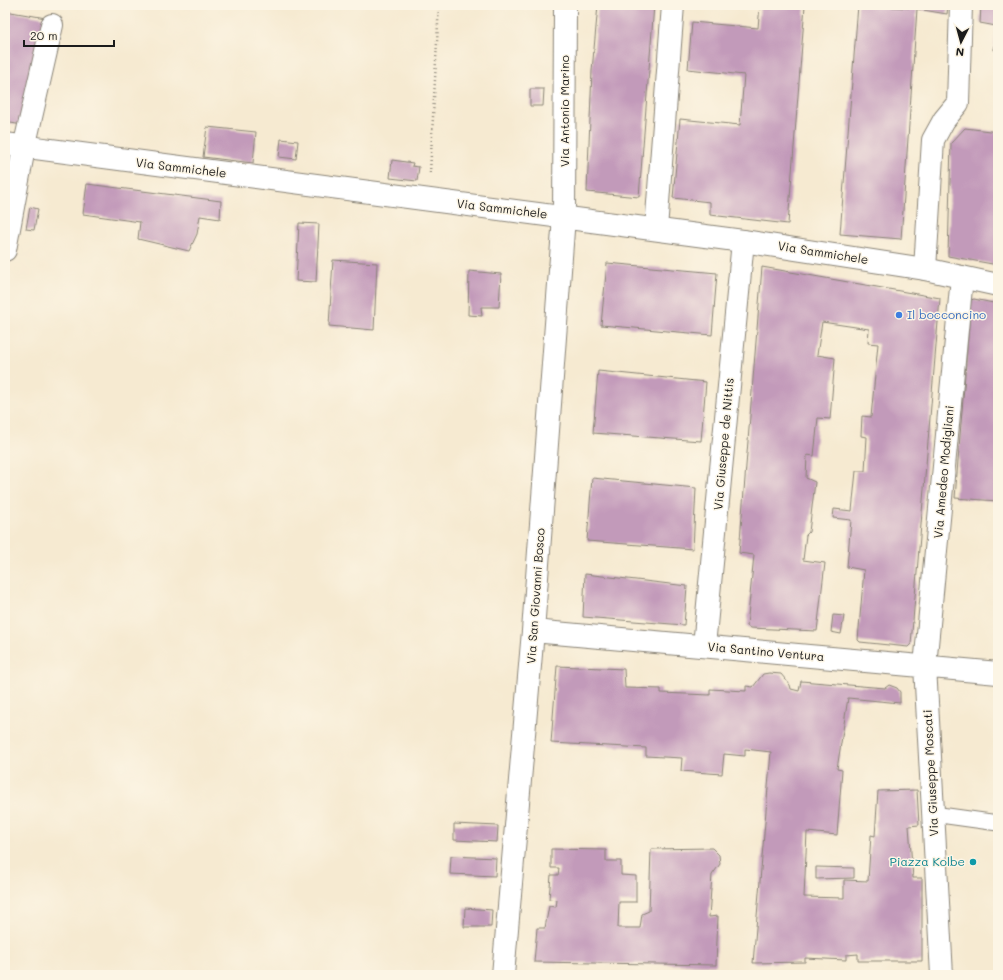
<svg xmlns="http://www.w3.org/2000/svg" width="1003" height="980" viewBox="0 0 1003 980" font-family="Mali,sans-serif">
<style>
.building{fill:#c29aba}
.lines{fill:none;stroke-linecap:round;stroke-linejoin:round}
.lane-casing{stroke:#898376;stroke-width:17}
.street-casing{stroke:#898376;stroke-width:24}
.secondary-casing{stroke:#898376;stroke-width:24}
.path{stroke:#898376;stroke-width:2.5;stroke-dasharray:1 3;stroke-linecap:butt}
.lane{stroke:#fff;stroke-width:15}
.street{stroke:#fff;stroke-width:22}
.secondary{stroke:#fff;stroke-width:22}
.shop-dot{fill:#3f7fe0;stroke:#fcf5e5;stroke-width:1.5}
.culture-dot{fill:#0f9aa8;stroke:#fcf5e5;stroke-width:1.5}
.labels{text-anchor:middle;stroke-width:3;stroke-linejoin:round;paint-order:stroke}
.street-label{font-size:12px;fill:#1c1c1c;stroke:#fcf5e5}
.shop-label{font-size:12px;fill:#366cbe;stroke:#fcf5e5;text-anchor:start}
.culture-label{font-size:12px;fill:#0d838f;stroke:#fcf5e5;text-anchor:end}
</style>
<rect width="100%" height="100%" fill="#fcf5e5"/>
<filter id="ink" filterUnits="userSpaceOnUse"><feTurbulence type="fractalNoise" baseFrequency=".025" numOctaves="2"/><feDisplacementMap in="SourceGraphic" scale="8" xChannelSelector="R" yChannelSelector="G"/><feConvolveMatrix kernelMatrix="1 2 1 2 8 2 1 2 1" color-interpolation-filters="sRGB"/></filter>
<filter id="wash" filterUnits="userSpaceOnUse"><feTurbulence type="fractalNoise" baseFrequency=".012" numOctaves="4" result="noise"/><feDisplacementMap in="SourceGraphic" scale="16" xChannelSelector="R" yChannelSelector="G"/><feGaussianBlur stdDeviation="0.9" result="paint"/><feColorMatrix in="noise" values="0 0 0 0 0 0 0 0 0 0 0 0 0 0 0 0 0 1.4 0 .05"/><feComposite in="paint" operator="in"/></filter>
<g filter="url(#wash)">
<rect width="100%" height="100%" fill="#f6ead1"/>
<g id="blocks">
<path class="building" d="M598 5H654L639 197 587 192 592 71Z
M760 5H805L788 224 710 215V202L673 198 680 119 740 125 744 75 688 69 692 22 758 28Z
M858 5 909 8V5H948L947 14 917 9 901 239 840 234Z
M981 5H998V51L994 50 996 26 980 23Z
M5 11 46 18 28 126 5 122Z
M530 89H544L543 106H530Z
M207 127 256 132 253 163 203 157Z
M965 128 998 132V265L948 256 951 143Z
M281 139 298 141 296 159 279 157Z
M392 160 413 163 412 166 419 167 417 181 390 178Z
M87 184 221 201 220 219 200 216 197 234 189 251 138 239 140 222 83 214Z
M30 207 38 209 34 230 26 229Z
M299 223 319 224 316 282 296 281Z
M333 260 377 263 374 330 329 326Z
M607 263 717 273 712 335 601 325Z
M762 267 940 298 911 644 908 647 860 642 858 640 864 570 847 567 851 520 833 518 834 509 852 511 856 471H865L867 437 861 436 862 416 871 417 878 344 868 343 869 329 822 322 817 355 835 358 830 419 818 418 814 456 807 455 806 478 815 482 809 532 806 535 803 560 825 563 817 631 750 628 747 626 754 555 739 553Z
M469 271 501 274 499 307H481L482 316 468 315Z
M974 299 998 304V501L955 498 971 300Z
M598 371 706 382 701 441 593 433Z
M592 478 696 488 693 549 587 541Z
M585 574 687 586 684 625 583 617Z
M833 615 844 616 841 634 831 632Z
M557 666 624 669 625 688 661 689V693L710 695V689L746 691V686L753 687 763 674 769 673 781 674 790 685 791 689 799 691 801 681 885 688 889 685 897 688 900 692V703L848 698 837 769 842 770 837 835 807 832 804 897 844 898V880L868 881 871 835 875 836 878 791 917 790 919 825 909 826 913 878H922V961H858V954L846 955V960L805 958V962L753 963 771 752 745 749V756L724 754 722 774 681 771 682 758 646 756V748L551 743Z
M454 824 498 826 497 842 454 840Z
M712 848 719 855 720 864 712 875 709 917 718 916 716 965 534 962 537 928H545L549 906 556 907 557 900 549 899 551 875H558L559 868H551V849L606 850V861H621V875L636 876V902H619L618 928H640L642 914 649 911 651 849Z
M451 856 496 858 495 876 450 874Z
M816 867 854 868V878L816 879Z
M465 908 492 910 491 927H464Z"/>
</g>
</g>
<g filter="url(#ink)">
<use href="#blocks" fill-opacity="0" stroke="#898376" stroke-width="1"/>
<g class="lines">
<defs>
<path id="lane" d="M933 814 998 823"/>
<path id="street" d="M656 229 673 5
M5 250 24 148 52 25
M925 269 933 140 944 120 958 103 961 5
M533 631 998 673
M704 646 743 241
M503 975 533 631 564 217 565 5
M942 975 925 666 962 277"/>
<path id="secondary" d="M5 144 743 241 925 269 998 285"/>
</defs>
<use href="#lane" class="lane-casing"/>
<use href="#street" class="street-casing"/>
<use href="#secondary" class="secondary-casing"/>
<path class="path" d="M430 173 439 5"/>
<use href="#lane" class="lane"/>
<use href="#street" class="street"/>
<use href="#secondary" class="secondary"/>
</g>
</g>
<circle class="shop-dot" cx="899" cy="315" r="4"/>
<circle class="culture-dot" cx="973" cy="862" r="4"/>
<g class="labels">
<g class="street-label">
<text transform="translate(565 111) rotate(-90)" y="4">Via Antonio Marino</text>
<text transform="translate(181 168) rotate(7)" y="4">Via Sammichele</text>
<text transform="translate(502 209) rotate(7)" y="4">Via Sammichele</text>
<text transform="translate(823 253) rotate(9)" y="4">Via Sammichele</text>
<text transform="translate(724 444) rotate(-85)" y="4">Via Giuseppe de Nittis</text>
<text transform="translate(944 472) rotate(-85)" y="4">Via Amedeo Modigliani</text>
<text transform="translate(536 596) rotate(-86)" y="4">Via San Giovanni Bosco</text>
<text transform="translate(766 652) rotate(5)" y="4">Via Santino Ventura</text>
<text transform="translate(931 773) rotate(-93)" y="4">Via Giuseppe Moscati</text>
</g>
<g class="shop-label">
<text x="907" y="319">Il bocconcino</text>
</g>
<g class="culture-label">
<text x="965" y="866">Piazza Kolbe</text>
</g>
</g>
<rect width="1003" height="980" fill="none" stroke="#fcf5e5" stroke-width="20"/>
<g transform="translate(961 42) rotate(186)" stroke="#fcf5e5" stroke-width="3" paint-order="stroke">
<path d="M0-3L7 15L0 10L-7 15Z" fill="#1c1c1c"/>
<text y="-6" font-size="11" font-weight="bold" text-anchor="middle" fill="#1c1c1c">N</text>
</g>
<path d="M24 40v6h90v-6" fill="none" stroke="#1c1c1c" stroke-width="2"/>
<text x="30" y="40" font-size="12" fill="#1c1c1c" stroke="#fcf5e5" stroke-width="3" paint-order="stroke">20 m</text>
</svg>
